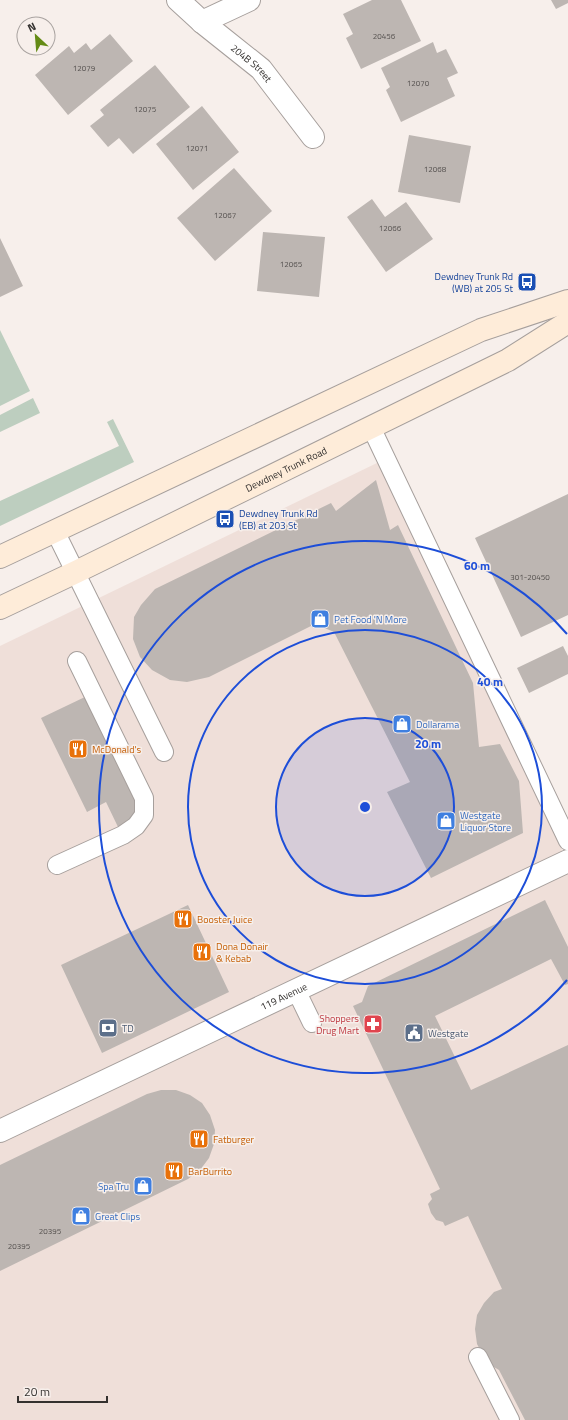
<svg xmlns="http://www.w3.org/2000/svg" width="568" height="1420" viewBox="0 0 568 1420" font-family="'Titillium Web',sans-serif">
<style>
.built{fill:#efdfd9}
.green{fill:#bdcebf}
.building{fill:#bdb6b2}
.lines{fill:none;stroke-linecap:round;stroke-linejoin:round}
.service-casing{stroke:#a69f9c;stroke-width:20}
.minor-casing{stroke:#a69f9c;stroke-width:24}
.secondary-casing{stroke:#a69f9c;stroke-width:24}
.service{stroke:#fff;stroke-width:18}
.minor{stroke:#fff;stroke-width:22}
.secondary{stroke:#feecd9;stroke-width:22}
.ring{fill:none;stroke:#1d4ed8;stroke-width:2}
.labels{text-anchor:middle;stroke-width:3;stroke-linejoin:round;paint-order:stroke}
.number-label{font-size:8px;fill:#565250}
.street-label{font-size:10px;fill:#34312f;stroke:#f7efeb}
.transit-label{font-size:10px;fill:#164399;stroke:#f7efeb;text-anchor:end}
.shop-label{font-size:10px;fill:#366cbe;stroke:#f7efeb;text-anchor:start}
.food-label{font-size:10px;fill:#c56008;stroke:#f7efeb;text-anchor:start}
.health-label{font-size:10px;fill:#be3a42;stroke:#f7efeb;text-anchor:end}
.service-label{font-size:10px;fill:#4e5e75;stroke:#f7efeb;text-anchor:start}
.centre{fill:#1d4ed8;stroke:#f7efeb;stroke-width:2}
.ring-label{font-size:12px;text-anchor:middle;font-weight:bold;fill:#1d4ed8;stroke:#f7efeb;stroke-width:3;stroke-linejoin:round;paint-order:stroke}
</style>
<rect width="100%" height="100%" fill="#f7efeb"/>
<path class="built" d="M379 462 568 863V1420H0V646Z"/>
<path class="green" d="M0 330 30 391 0 406Z
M33 398 40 413 0 432V415Z
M113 419 134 462 0 526V501L119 446 107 422Z"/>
<path class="building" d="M372 0H401L421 41 361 69 346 38 353 34 343 14Z
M551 0H568V3L556 9Z
M110 34 133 61 68 115 35 75 69 46 74 53 86 43 91 50Z
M433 42 437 53 446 49 458 73 447 78 455 96 401 122 386 90 390 87 381 68Z
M155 65 190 107 133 154 119 138 108 147 90 126 104 115 100 110Z
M202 106 239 152 193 190 156 144Z
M409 135 471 146 460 203 398 192Z
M234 168 272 211 215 261 177 218Z
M372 199 385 217 406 202 433 239 386 272 347 217Z
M263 232 325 237 319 297 257 291Z
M0 238 23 286 0 297Z
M376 480 390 530 398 525 473 683 479 747 500 744 519 781 523 833 431 878 387 792 410 782 334 632 315 624 209 677 187 682 170 680 152 670 140 657 133 639 134 617 141 605 155 589 331 503 336 511Z
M568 494V615L521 637 475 538Z
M563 646 568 656V674L529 693 517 668Z
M87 696 138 801V809L132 820 118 827 106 802 87 812 41 718Z
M545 900 568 947V984L565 985 551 959 435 1016 471 1090 568 1045V1420H525L499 1370 494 1367 484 1357 477 1344 475 1329 477 1315 484 1303 494 1292 502 1289 468 1216 445 1226 443 1222 436 1220 431 1213 428 1204 432 1199 430 1194 440 1189 353 1006 362 1002 368 986Z
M188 905 229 992 102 1053 61 965Z
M161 1090H176L190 1095 202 1103 210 1115 215 1130 214 1144 209 1158 200 1170 188 1179 0 1271V1165L147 1094Z"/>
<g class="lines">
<defs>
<path id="service" d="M371 427 568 841
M55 531 164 752
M57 865 123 835 136 826 144 815V798L77 661
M296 990 312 1023
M478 1357 510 1420"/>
<g id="minor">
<path id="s1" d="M178 0 202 22 261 69 313 137"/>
<path d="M202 22 249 0"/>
<path id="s2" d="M0 1131 568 861"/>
</g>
<g id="secondary">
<path d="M0 557 481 330 568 301"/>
<path id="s3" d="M0 608 76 572 508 360 568 322"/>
</g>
</defs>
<use href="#service" class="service-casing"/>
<use href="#minor" class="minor-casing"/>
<use href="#secondary" class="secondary-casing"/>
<use href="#service" class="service"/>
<use href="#minor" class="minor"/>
<use href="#secondary" class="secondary"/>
</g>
<circle cx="365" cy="807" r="89" fill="#1d4ed8" fill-opacity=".12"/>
<g class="ring">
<circle cx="365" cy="807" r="89"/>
<circle cx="365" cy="807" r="177"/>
<path d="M567 980A266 266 0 1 1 567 634"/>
</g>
<defs>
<symbol id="bus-square" viewBox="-11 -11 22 22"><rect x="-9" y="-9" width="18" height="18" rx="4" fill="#1a4fb4" stroke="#f7efeb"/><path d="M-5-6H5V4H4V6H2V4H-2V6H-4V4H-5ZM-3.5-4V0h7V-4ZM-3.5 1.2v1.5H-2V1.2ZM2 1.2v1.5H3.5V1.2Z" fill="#fff"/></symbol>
<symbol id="shop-square" viewBox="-11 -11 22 22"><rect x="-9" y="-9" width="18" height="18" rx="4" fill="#3f7fe0" stroke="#f7efeb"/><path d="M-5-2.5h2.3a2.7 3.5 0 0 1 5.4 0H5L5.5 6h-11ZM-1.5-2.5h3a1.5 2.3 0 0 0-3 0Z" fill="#fff"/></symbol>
<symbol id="restaurant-square" viewBox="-11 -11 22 22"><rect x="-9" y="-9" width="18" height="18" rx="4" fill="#e8710a" stroke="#f7efeb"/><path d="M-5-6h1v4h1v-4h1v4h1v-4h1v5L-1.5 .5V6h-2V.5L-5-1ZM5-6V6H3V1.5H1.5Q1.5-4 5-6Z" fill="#fff"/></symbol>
<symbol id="pharmacy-square" viewBox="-11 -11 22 22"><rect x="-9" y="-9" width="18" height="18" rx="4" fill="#e0444e" stroke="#f7efeb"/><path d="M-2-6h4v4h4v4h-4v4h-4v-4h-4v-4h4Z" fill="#fff"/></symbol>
<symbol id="bank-square" viewBox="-11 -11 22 22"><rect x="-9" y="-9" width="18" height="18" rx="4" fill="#5c6f8a" stroke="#f7efeb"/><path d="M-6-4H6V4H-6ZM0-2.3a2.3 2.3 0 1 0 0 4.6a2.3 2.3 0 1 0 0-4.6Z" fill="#fff"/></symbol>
<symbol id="civic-square" viewBox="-11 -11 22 22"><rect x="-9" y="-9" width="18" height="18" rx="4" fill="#5c6f8a" stroke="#f7efeb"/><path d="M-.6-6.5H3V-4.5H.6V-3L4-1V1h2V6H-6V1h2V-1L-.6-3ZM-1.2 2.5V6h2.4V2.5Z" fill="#fff"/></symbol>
</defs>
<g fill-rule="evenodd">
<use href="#bus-square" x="516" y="271" width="22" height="22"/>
<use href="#bus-square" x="214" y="508" width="22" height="22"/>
<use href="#shop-square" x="309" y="608" width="22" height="22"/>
<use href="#shop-square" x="391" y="713" width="22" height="22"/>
<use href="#restaurant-square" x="67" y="738" width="22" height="22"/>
<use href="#shop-square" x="435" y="810" width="22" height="22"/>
<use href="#restaurant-square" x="172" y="908" width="22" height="22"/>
<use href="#restaurant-square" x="191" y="941" width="22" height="22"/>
<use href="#pharmacy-square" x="362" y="1013" width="22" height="22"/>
<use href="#bank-square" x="97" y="1017" width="22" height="22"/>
<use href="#civic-square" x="403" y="1022" width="22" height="22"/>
<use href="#restaurant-square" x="188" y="1128" width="22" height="22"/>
<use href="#restaurant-square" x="163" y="1160" width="22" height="22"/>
<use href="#shop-square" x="132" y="1175" width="22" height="22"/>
<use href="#shop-square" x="70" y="1205" width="22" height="22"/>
</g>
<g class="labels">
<g class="number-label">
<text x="384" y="39">20456</text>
<text x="84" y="71">12079</text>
<text x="418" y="86">12070</text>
<text x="145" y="112">12075</text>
<text x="197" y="151">12071</text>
<text x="435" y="172">12068</text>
<text x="225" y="218">12067</text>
<text x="390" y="231">12066</text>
<text x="291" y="267">12065</text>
<text x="530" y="580">301-20450</text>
<text x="50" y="1234">20395</text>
<text x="19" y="1249">20395</text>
</g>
<g class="street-label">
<text dy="4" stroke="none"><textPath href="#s1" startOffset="97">204B Street</textPath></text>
<text dy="4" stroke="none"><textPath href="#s3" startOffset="318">Dewdney Trunk Road</textPath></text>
<text dy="4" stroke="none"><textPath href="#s2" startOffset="314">119 Avenue</textPath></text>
</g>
<g class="transit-label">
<text x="513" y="280">Dewdney Trunk Rd<tspan x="513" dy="12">(WB) at 205 St</tspan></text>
<text x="239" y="517" text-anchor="start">Dewdney Trunk Rd<tspan x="239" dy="12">(EB) at 203 St</tspan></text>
</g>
<g class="shop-label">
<text x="334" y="623">Pet Food 'N More</text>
<text x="416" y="728">Dollarama</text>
<text x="460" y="819">Westgate<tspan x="460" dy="12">Liquor Store</tspan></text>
<text x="129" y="1190" text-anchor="end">Spa Tru</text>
<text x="95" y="1220">Great Clips</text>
</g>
<g class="food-label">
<text x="92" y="753">McDonald's</text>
<text x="197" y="923">Booster Juice</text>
<text x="216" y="950">Dona Donair<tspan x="216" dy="12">&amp; Kebab</tspan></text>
<text x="213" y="1143">Fatburger</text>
<text x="188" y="1175">BarBurrito</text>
</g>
<g class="health-label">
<text x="359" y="1022">Shoppers<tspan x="359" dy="12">Drug Mart</tspan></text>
</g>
<g class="service-label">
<text x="122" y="1032">TD</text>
<text x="428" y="1037">Westgate</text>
</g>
</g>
<circle cx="365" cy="807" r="6" class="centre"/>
<g class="ring-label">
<text x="477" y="570">60 m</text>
<text x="490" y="686">40 m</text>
<text x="428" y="748">20 m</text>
</g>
<g transform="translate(36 36) rotate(334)"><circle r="19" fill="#f7efeb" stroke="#a9a3a0"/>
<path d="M0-3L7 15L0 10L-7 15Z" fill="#638a14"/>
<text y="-6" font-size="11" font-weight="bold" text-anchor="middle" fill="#34312f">N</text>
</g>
<path d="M18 1396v6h89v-6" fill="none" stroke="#34312f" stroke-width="2"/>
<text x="24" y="1396" font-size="12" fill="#34312f" stroke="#f7efeb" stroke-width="3" paint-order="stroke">20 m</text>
</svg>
